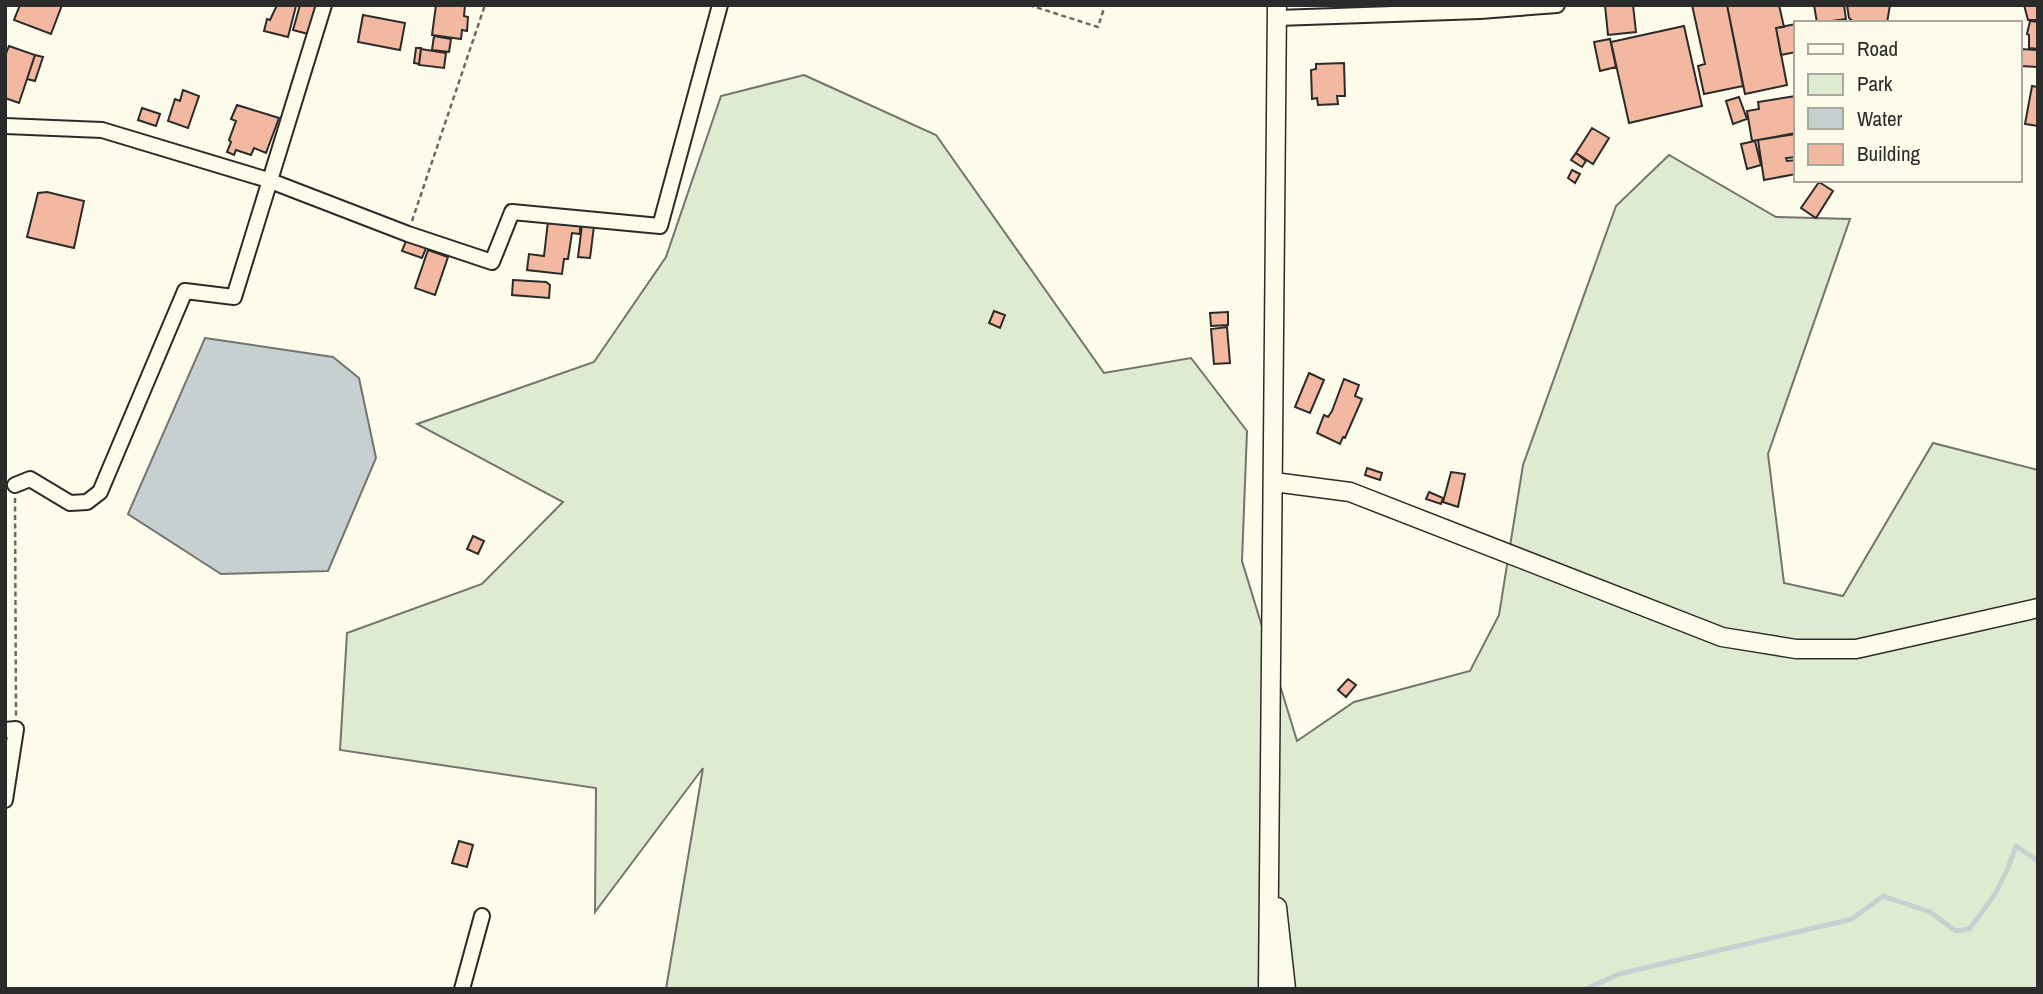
<svg xmlns="http://www.w3.org/2000/svg" width="2043" height="994" viewBox="0 0 2043 994" font-family="'Archivo Narrow',sans-serif">
<style>
.green{fill:#deebd1;stroke:#74746e;stroke-width:2}
.water{fill:#c7d0d0;stroke:#74746e;stroke-width:2}
.lines{fill:none;stroke-linecap:round;stroke-linejoin:round}
.stream{stroke:#c7d0d0;stroke-width:5}
.building{fill:#f2b8a0;stroke:#2b2b2b;stroke-width:2}
.minor-casing{stroke:#2b2b2b;stroke-width:18}
.tertiary-casing{stroke:#2b2b2b;stroke-width:21}
.path{stroke:#6a6964;stroke-width:2.5;stroke-dasharray:5 3.5;stroke-linecap:butt}
.minor{stroke:#fdfbea;stroke-width:14}
.tertiary{stroke:#fdfbea;stroke-width:18}
</style>
<rect width="100%" height="100%" fill="#fdfbea"/>
<path class="green" d="M804 75 936 135 1104 373 1191 358 1247 431 1242 561 1297 741 1354 702 1470 671 1499 615 1523 465 1616 206 1669 155 1776 217 1850 219 1768 454 1784 583 1843 596 1933 443 2038 470V989H666L703 768 595 912 596 788 340 750 347 633 482 584 563 502 417 424 594 362 666 257 721 96Z"/>
<path class="water" d="M205 338 333 357 359 378 376 458 328 571 221 574 128 514Z"/>
<g class="lines">
<path class="stream" d="M1586 989 1619 974 1852 919 1883 896 1930 912 1956 931 1969 929C1994 898 2003 884 2016 846L2038 861"/>
</g>
<path class="building" d="M20 5H62L51 34 14 20Z
M277 5 296 6 288 37 264 31 267 19 270 20Z
M300 5H317L308 34 293 30Z
M436 5H465L464 16 468 17 467 31 462 30 461 39 432 35Z
M1605 5H1633L1636 32 1608 35Z
M1692 5H1727L1743 86 1704 94 1698 66 1705 64Z
M1727 5H1779L1784 27 1776 28 1787 85 1745 94Z
M1814 5H1844L1846 19 1817 23Z
M1847 5H1890L1887 23H1855L1849 18Z
M2024 5H2038V20H2028Z
M363 15 405 23 400 50 358 42Z
M2030 21 2038 22V49L2029 48V35L2027 34Z
M1796 24V52L1781 55 1776 28Z
M1684 26 1702 106 1629 123 1611 42Z
M434 36 451 39 449 52 432 50Z
M1610 39 1616 67 1600 71 1594 42Z
M9 46 35 55 19 103 5 98V56Z
M416 48H421L419 64 414 63Z
M421 49 446 53 444 68 419 65Z
M2020 49 2038 50V67L2020 66Z
M35 55 43 57 35 81 27 79Z
M1344 63 1345 96H1337L1338 104 1318 105 1317 98 1312 99 1311 70 1316 69V64Z
M2032 86 2038 87V126L2025 124Z
M183 90 199 96 188 128 168 121 175 99 180 101Z
M1796 96V133L1752 141 1747 111 1759 109 1758 102Z
M1739 97 1747 119 1733 124 1726 101Z
M237 105 279 118 266 153 254 148 251 155 236 150 234 155 227 152 231 142 229 140 236 121 231 119Z
M142 108 160 114 156 126 138 120Z
M1592 128 1609 138 1593 164 1576 153Z
M1796 134V157L1786 158 1787 161 1796 160V174L1764 180 1758 140Z
M1755 141 1761 165 1747 169 1741 144Z
M1576 153 1586 161 1582 167 1571 160Z
M1572 170 1580 174 1575 183 1568 178Z
M1819 182 1833 191 1816 218 1801 208Z
M47 192 84 201 74 248 27 237 38 193Z
M548 221 580 225V234L572 233 568 259H564L562 274 527 270 529 254 544 256Z
M582 225 594 226 590 258 578 257Z
M406 241 426 248 422 258 402 251Z
M428 250 448 257 435 295 415 288Z
M513 280 546 282 550 285 549 298 512 295Z
M994 311 1005 315 1000 328 989 323Z
M1228 312V325L1211 326 1210 313Z
M1227 327 1230 363 1214 364 1211 329Z
M1309 373 1324 380 1310 413 1295 407Z
M1344 379 1359 385 1355 396 1362 399 1345 438 1343 437 1340 444 1317 433 1324 415 1328 417 1332 411Z
M1367 468 1382 473 1380 480 1365 475Z
M1451 472 1465 474 1458 507 1443 502Z
M1429 492 1443 498 1441 504 1426 499Z
M473 536 484 541 478 554 467 549Z
M1348 679 1356 685 1346 697 1338 690Z
M459 841 473 845 467 867 452 863Z"/>
<g class="lines">
<defs>
<path id="minor" d="M1277 18 1480 11 1557 5
M5 126 102 130 268 180 408 234 492 262 512 212 660 226 720 5
M15 485 30 479 70 503 87 502 100 492 185 291 234 297 324 5
M5 730 16 729 5 800
M462 989 482 916"/>
<path id="tertiary" d="M1274 482 1350 492 1722 637 1796 649H1856L2038 608
M1277 907 1286 989
M1268 989 1277 5"/>
</defs>
<use href="#minor" class="minor-casing"/>
<use href="#tertiary" class="tertiary-casing"/>
<path class="path" d="M1029 5 1098 27 1105 5
M412 221 485 5
M15 498 16 716"/>
<use href="#minor" class="minor"/>
<use href="#tertiary" class="tertiary"/>
</g>
<rect width="2043" height="994" fill="none" stroke="#2b2b2b" stroke-width="14"/>
<rect x="1794" y="21" width="228" height="161" fill="#fdfbea" stroke="#a9a89e" stroke-width="2"/>
<rect x="1808" y="44" width="35" height="10" fill="#fdfbea" stroke="#a9a89e" stroke-width="2"/>
<text x="1857" y="56" font-size="21" fill="#2b2b2b">Road</text>
<rect x="1808" y="74" width="35" height="21" fill="#deebd1" stroke="#a9a89e" stroke-width="2"/>
<text x="1857" y="91" font-size="21" fill="#2b2b2b">Park</text>
<rect x="1808" y="108" width="35" height="21" fill="#c7d0d0" stroke="#a9a89e" stroke-width="2"/>
<text x="1857" y="126" font-size="21" fill="#2b2b2b">Water</text>
<rect x="1808" y="144" width="35" height="21" fill="#f2b8a0" stroke="#a9a89e" stroke-width="2"/>
<text x="1857" y="161" font-size="21" fill="#2b2b2b">Building</text>
</svg>
